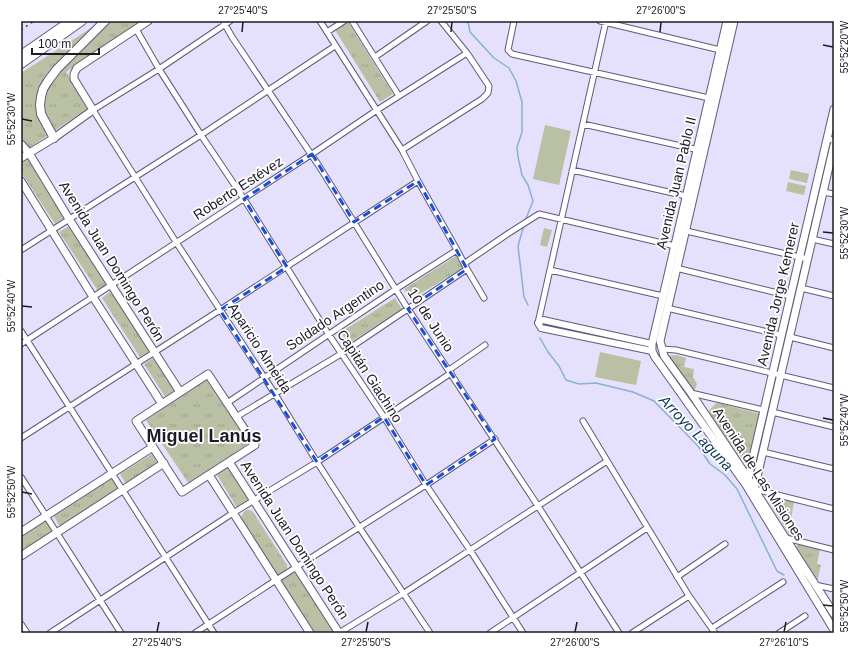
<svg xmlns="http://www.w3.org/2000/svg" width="855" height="654" viewBox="0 0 855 654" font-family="Arial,sans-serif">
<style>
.grass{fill:url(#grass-tufts)}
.garden{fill:#b9c0a4}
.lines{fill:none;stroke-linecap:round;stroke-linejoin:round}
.stream{stroke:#8ab1d3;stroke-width:1.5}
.minor-casing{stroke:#615b78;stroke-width:7}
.tertiary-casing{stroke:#615b78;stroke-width:8}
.secondary-casing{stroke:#615b78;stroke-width:9}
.trunk-casing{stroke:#615b78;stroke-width:10}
.minor{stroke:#fff;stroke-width:5}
.tertiary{stroke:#fff;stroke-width:6}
.secondary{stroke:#fff;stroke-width:7}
.trunk{stroke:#fff;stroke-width:8}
.rail{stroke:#3f3c4b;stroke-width:1.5;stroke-dasharray:2 4;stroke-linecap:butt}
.marked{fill:none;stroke:#1d4ed8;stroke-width:3;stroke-dasharray:8 5;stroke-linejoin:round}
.ticks{fill:none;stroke:#1c1a26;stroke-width:1.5}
.labels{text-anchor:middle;stroke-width:3.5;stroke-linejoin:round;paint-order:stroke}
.street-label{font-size:14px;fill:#1c1a26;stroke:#fff}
.water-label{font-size:15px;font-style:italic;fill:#0b3a5b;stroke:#fff}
.district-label{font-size:18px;font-weight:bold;fill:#1c1a26;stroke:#fff}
.neatline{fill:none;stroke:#1c1a26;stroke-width:1.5}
.ticks-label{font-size:10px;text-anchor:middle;fill:#1c1a26}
</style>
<defs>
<pattern id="grass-tufts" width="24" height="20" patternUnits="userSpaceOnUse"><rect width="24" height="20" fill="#b9c0a4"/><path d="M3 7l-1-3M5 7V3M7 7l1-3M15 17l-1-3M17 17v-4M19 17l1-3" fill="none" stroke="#9ea48d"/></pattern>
</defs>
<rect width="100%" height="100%" fill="#e5e0fc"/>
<path class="grass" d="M102 21H141L66 72 90 107 29 148 21 138V73Z
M348 22 393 94 380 102 335 30Z
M27 158 65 217 55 224 21 172V162Z
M69 226 107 285 98 291 59 232Z
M456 256 463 268 410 300 404 289Z
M111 291 149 351 140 357 102 298Z
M395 298 402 309 348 344 341 332Z
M677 355 686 358 684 367 694 369 693 377 697 384 694 392 664 356Z
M153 358 175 391 166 398 144 364Z
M206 379 249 443 189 484 146 420Z
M718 403 761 414 753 455 744 458 737 454 708 412 715 404Z
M152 454 158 464 126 484 120 474Z
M228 466 249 500 237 508 216 473Z
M113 478 119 488 60 527 54 516Z
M774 497 794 502 791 519 795 525 792 539 769 502Z
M246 510H250L253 512 287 565C288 573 284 575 276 575L242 520C241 515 242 514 246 510Z
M45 520 53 532 21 552V536Z
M799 544 820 549 817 564 821 565 817 582 796 547Z
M290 573H293L297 574 334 629 332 633H313L280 583 281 580Z"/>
<path class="garden" d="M545 125 571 131 559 185 533 179Z
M791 170 809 174 807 183 789 179Z
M788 182 806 186 804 195 786 191Z
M46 191 55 206 49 210 39 196Z
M544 228 552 230 547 247 540 245Z
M600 352 641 361 636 385 595 377Z
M319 615 328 627 320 633H318L310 621Z"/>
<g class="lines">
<path class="stream" d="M465 21 468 22 470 32 494 58 509 68 516 81 522 102V132L517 147 518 157 522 175 528 185 533 201 525 221
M524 225 518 246 524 297 528 305
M540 338 548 352 559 366 566 380 579 384 596 383 633 392 654 401 698 446 710 464 725 475 737 489 777 571 784 575"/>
<defs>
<path id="minor" d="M223 21 232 37 319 166 408 309 538 506 619 633
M230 21 159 69 93 110 176 242 275 394 317 462 359 527 430 633
M320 21 402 150 418 181 457 250 467 269 484 298
M352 21 399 96
M514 21 508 50 512 54 709 98
M600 21 720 50
M136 29 159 69 201 135 244 199 329 335 384 417 426 485 470 550 523 633
M327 32 344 21
M375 57 427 21
M583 124 699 150
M827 139 834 140
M402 150 482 99 488 93 489 86 467 53 441 21
M572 170 686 196
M823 192 834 194
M682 230 808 259
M812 239 834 244
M21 250 201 135 335 46
M465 263 509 233 539 214 675 246
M676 268 790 296
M550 270 663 296
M801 288 834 296
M667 308 781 335
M538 323 606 21
M21 331 214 633
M790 337 834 348
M21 344 312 154 377 110 467 53
M662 349 676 350 834 388
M449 370 485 345
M691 393 764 410
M227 403 396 289 457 250
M772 412 834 427
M236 417 341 354 467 269
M583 421 689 596 715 633
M21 438 220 310 418 181
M763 452 834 469
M21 477 121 633
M754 489 834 509
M786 538 834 550
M677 577 725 544
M815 585 834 589
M21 624 27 633
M712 628 783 582
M50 633 233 513 317 462 451 373
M195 633 276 580 426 485 495 439
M339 633 404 593 607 461
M490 633 647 528
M632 633 689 596
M779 633 805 616"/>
<path id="tertiary" d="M652 351 541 328 538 323 543 320 652 344"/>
<path id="secondary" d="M727 21 652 344V351L655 357 746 485 834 630
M734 21 660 341 664 356 691 393 748 478 754 489 834 614
M21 144 29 153 69 219 180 392
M21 158 54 138 93 110 74 79V74L77 68 148 21
M21 181 93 297 162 404
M208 374 255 445 182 492 136 421Z
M229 462 339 633
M209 475 310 633
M748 479 834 109
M754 490 834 145
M21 532 153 447
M21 556 164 463"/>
<path id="trunk" d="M21 55 70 21
M21 64 82 21
M54 138 41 114 40 105 41 97 43 89 48 81 57 69 105 21"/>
</defs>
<use href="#minor" class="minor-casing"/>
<use href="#tertiary" class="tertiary-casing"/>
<use href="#secondary" class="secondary-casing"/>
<use href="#trunk" class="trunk-casing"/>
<use href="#minor" class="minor"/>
<use href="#tertiary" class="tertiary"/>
<use href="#secondary" class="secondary"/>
<use href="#trunk" class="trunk"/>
<path class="rail" d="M21 30 34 21"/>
</g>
<path class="marked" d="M312 154 354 222 418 181 467 269 408 309 495 439 426 485 384 417 317 462 220 310 287 267 244 199Z"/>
<path class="ticks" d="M242 32 243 22M451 32 452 22M660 32 661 22M823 45 833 47M22 119 32 121M823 232 833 233M22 306 32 307M823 418 833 420M22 492 32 494M823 605 833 606M157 632 159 622M366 632 368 622M575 632 577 622M784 632 786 622"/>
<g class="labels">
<g class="street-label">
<text transform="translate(676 183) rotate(-77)" y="5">Avenida Juan Pablo II</text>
<text transform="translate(238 188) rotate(-33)" y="5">Roberto Estévez</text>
<text transform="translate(112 261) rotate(58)" y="5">Avenida Juan Domingo Perón</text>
<text transform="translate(778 294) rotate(-77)" y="5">Avenida Jorge Kemerer</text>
<text transform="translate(335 315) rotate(-34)" y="5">Soldado Argentino</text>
<text transform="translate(431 320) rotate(57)" y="5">10 de Junio</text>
<text transform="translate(260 348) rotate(57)" y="5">Aparicio Almeida</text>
<text transform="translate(370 376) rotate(57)" y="5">Capitán Giachino</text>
<text transform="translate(759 474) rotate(57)" y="5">Avenida de Las Misiones</text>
<text transform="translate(295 540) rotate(57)" y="5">Avenida Juan Domingo Perón</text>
</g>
<g class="water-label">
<text transform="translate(696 433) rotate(46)" y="5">Arroyo Laguna</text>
</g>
<g class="district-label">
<text x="204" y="442">Miguel Lanús</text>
</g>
</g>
<rect width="855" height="654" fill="none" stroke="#ffffff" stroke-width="44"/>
<path d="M32 48v6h67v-6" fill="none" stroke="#1c1a26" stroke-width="2"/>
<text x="38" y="48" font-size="12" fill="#1c1a26" stroke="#ffffff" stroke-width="3" paint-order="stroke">100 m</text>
<rect x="22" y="22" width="811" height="610" class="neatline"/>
<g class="ticks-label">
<text x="243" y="14">27°25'40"S</text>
<text x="452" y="14">27°25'50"S</text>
<text x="661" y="14">27°26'00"S</text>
<text transform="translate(844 47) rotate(-90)" y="4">55°52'20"W</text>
<text transform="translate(11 119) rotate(-90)" y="4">55°52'30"W</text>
<text transform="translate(844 233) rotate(-90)" y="4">55°52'30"W</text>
<text transform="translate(11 306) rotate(-90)" y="4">55°52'40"W</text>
<text transform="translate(844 420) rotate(-90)" y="4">55°52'40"W</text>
<text transform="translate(11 492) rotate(-90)" y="4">55°52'50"W</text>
<text transform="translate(844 606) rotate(-90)" y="4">55°52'50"W</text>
<text x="157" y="646">27°25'40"S</text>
<text x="366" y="646">27°25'50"S</text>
<text x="575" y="646">27°26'00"S</text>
<text x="784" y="646">27°26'10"S</text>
</g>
</svg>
